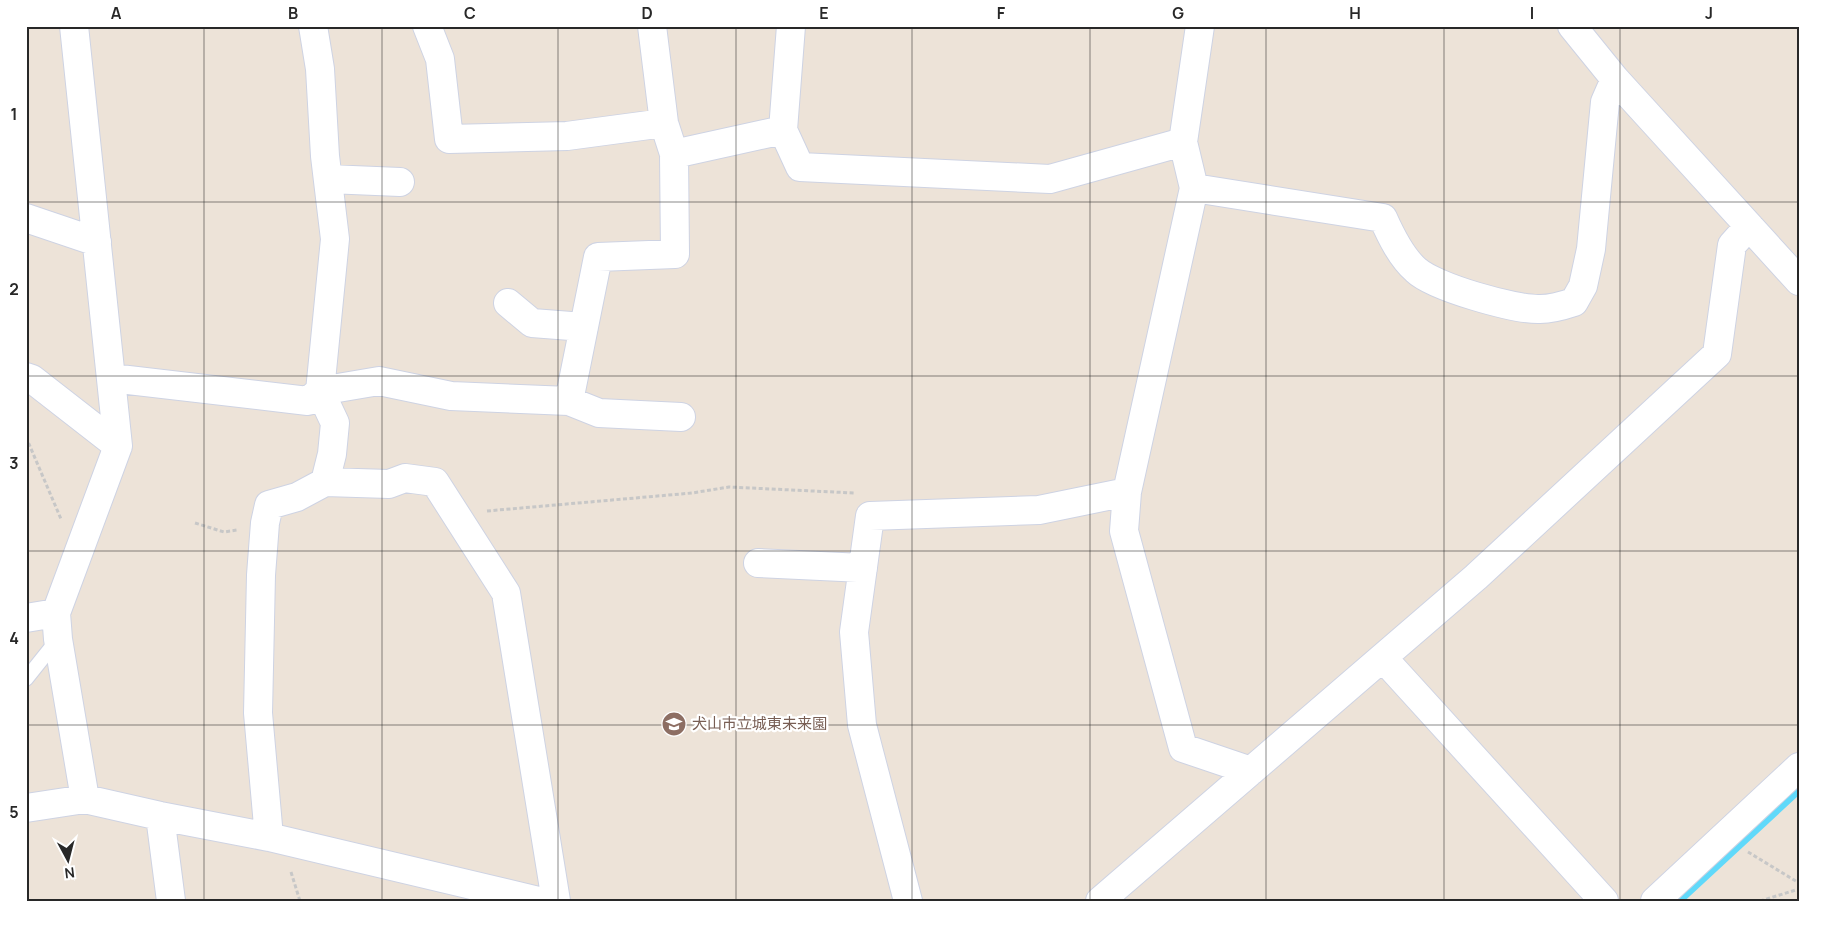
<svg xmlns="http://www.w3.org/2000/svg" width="1825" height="927" viewBox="0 0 1825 927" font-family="Manrope,'Noto Sans JP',sans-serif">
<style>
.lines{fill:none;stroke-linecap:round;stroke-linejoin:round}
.stream{stroke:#60d9fa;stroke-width:9}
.lane-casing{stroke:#ced3e3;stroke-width:16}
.street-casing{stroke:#ced3e3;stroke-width:30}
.path{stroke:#c7c7c7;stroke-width:3;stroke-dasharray:4 2.5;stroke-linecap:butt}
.lane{stroke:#fff;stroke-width:14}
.street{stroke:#fff;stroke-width:28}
.grid{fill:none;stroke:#282828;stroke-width:1;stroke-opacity:0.55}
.labels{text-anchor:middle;stroke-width:4.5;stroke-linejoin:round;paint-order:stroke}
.education-label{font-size:15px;fill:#785e54;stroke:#fff;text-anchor:start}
.neatline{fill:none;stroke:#282828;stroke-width:2}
.grid-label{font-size:16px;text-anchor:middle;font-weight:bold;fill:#282828}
</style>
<rect width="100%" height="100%" fill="#ede3d8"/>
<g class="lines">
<path class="stream" d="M1678 901 1799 789"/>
<defs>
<path id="lane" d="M26 679 58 639"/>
<path id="street" d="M74 26 118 446 56 613 58 639 85 799
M313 26 320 69 325 156 335 239 320 391 335 423 332 454 325 482
M427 26 440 59 449 139 567 136 664 123
M1200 26 1183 142 1194 188 1127 492 1124 531 1183 748 1251 771
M1572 26 1615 79 1799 281
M783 130 800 167 1050 179 1183 142
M674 154 783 130 791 26
M328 179 400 182
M1194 188 1383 218C1391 236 1401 257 1416 270 1434 287 1515 310 1540 309 1552 309 1562 306 1574 302L1583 286 1591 249 1605 102 1615 79
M26 218 97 242
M508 303 532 323 584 327
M26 377 32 379 118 446
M111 378 308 401 320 391 379 381 451 396 569 401 598 257 675 254 674 154 664 123 652 26
M569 401 599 413 681 417
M758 563 863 568
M26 618 56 613
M1383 658 1604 901
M26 808 85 799 160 816 269 837 539 901
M160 816 171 901
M269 837 258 713 261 575 265 523 269 505 297 497 325 482 389 484 405 478 435 482 506 593 556 901
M908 901 862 725 854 632 870 516 1039 510 1127 492
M1100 901 1476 577 1717 354 1732 245 1749 226
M1655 901 1799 767"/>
</defs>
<use href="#lane" class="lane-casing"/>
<use href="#street" class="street-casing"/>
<path class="path" d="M26 437 61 519
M487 511 692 493 729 487 854 493
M195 523 224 532 237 530
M1748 852 1799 883
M291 872 300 901
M1760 901 1799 889"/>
<use href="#lane" class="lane"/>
<use href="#street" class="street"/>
</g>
<path class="grid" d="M204 26V901M382 26V901M558 26V901M736 26V901M912 26V901M1090 26V901M1266 26V901M1444 26V901M1620 26V901M26 202H1799M26 376H1799M26 551H1799M26 725H1799"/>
<defs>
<symbol id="school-disc" viewBox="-11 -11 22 22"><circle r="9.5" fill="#8d6e63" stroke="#fff"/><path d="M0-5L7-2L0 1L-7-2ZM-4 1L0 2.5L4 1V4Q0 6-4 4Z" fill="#fff"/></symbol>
</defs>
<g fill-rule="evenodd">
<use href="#school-disc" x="660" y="710" width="28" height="28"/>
</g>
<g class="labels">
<g class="education-label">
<text x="692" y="729">犬山市立城東未来園</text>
</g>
</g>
<rect width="1825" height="927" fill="none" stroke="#ffffff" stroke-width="55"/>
<g transform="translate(68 860) rotate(173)" stroke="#ffffff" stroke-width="4" paint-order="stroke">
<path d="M0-4L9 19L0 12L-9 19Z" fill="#282828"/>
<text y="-8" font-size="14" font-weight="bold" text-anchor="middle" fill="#282828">N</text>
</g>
<rect x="28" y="28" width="1770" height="872" class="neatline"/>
<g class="grid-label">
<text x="116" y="19">A</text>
<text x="293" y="19">B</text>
<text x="470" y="19">C</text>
<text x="647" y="19">D</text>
<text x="824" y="19">E</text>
<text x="1001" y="19">F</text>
<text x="1178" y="19">G</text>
<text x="1355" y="19">H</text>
<text x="1532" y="19">I</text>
<text x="1709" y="19">J</text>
<text x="14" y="120">1</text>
<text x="14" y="295">2</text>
<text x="14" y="469">3</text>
<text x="14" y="644">4</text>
<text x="14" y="818">5</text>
</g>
</svg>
